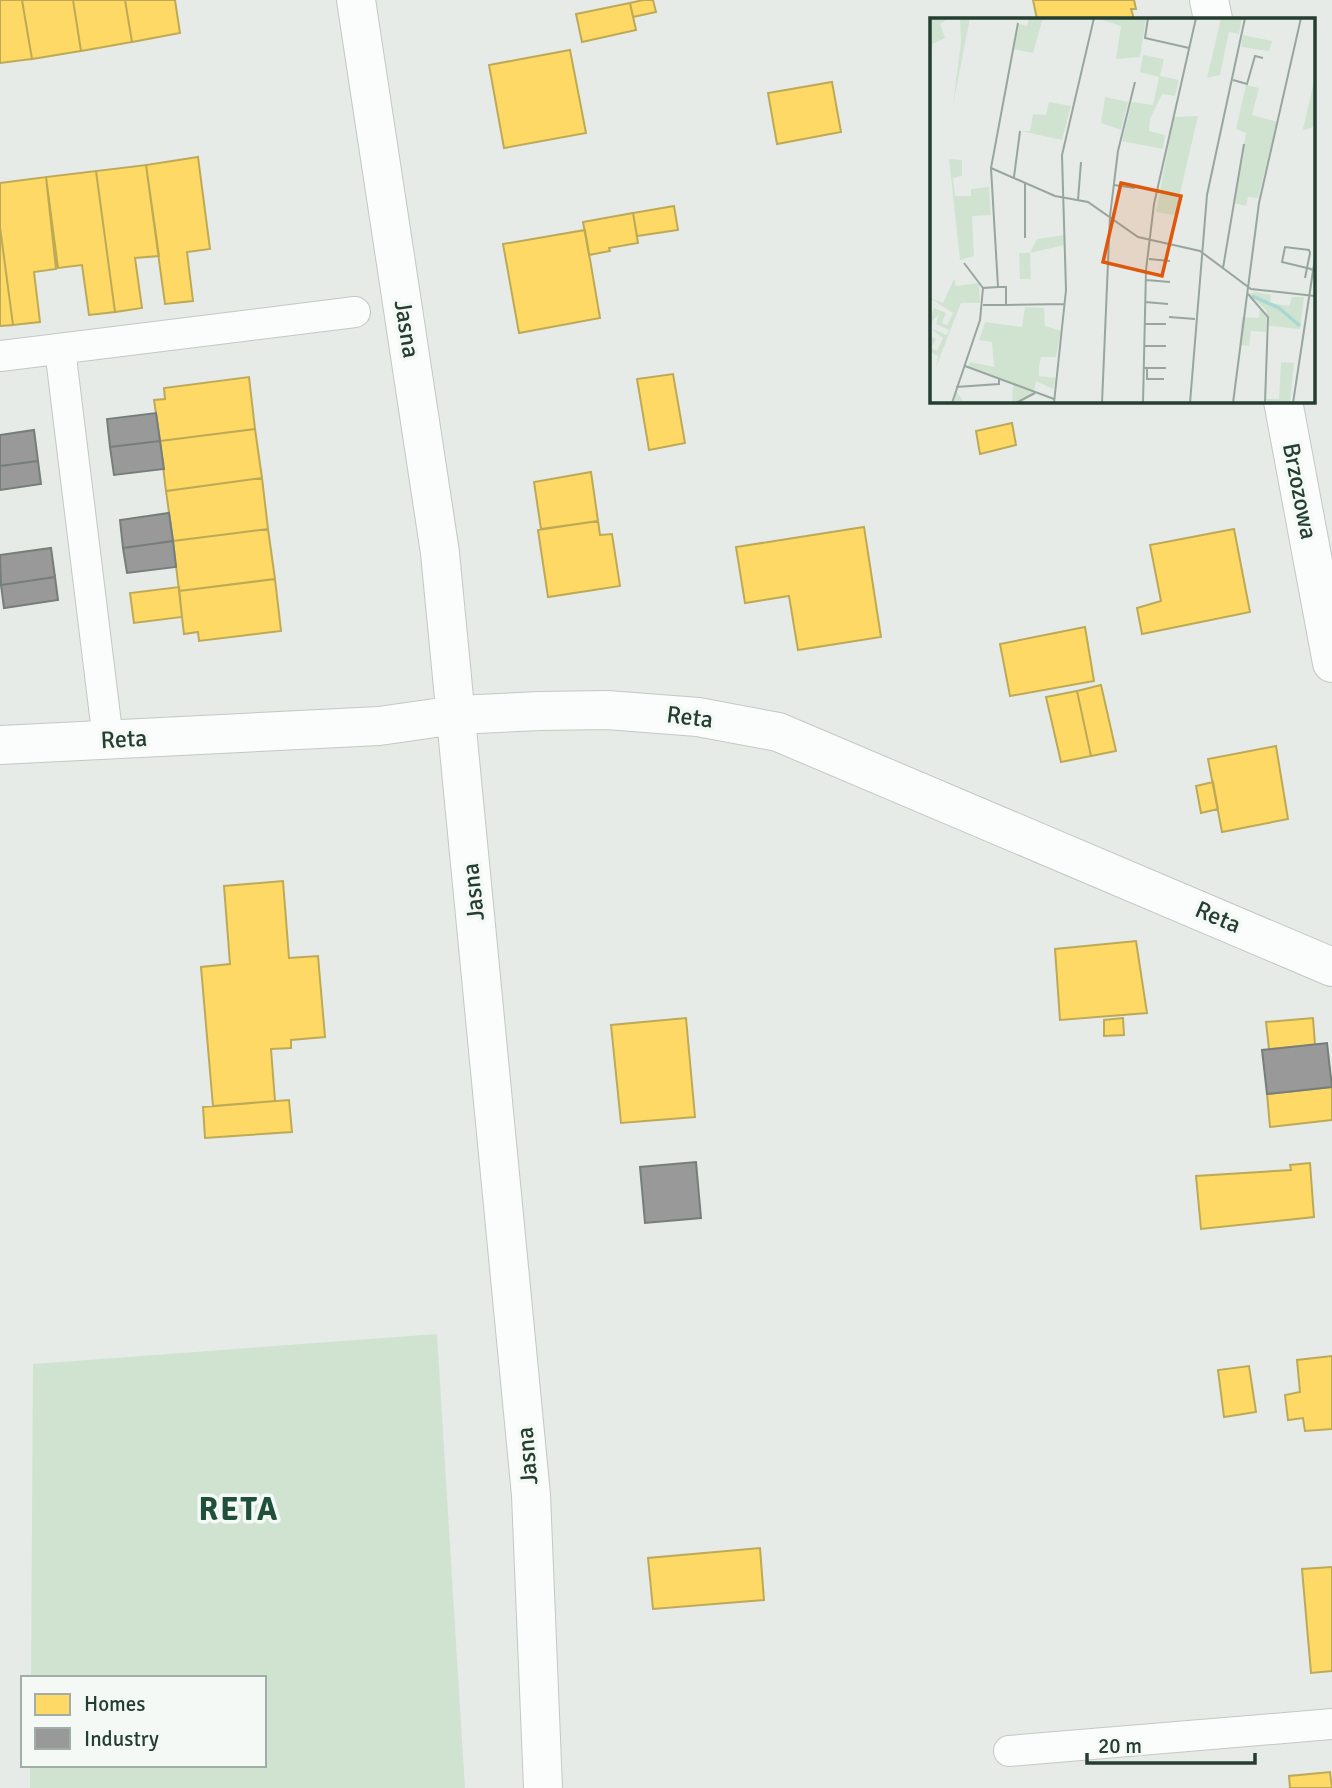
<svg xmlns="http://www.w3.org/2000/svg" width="1332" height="1788" viewBox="0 0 1332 1788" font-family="Signika,sans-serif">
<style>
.green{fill:#d0e3d1}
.homes{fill:#ffd966;stroke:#bdaa56;stroke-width:2}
.industry{fill:#999;stroke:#767e7a;stroke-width:2}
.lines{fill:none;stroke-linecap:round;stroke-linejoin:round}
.lane-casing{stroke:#c3c8c5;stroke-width:32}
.street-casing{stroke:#c3c8c5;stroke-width:40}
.lane{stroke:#fbfcfc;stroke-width:30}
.street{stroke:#fbfcfc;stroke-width:38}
.labels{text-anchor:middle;stroke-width:7;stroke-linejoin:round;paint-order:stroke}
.street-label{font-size:24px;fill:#243e31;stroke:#f4f9f6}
.district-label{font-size:32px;font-weight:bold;letter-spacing:2px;fill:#20503a;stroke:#f4f9f6}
.inset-river{fill:none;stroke:#a8d8d4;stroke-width:3.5}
.inset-road{fill:none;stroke:#98a69f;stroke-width:2}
.view{fill:#de580e;fill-opacity:0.15;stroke:#de580e;stroke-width:3.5}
.inset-edge{fill:none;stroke:#243e31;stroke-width:3.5}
</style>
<rect width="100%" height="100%" fill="#e6ebe8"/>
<path class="green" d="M437 1334 465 1788H30V1765H264V1678H31L33 1364Z"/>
<path class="homes" d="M0 0H22L32 59 0 63Z
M22 0H73L81 51 32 59Z
M73 0H125L132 42 81 51Z
M125 0H175L180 33 132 42Z
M643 0H653L656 12 633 17 630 3Z
M1033 0H1134L1136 9H1131L1134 19H1037Z
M630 3 636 30 582 42 576 14Z
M570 50 586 133 504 148 489 65Z
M832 82 841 132 777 144 768 93Z
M198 157 210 249 187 252 193 301 165 304 146 165Z
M146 165 159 256 135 258 142 308 115 312 96 171Z
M96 171 115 312 89 315 82 265 58 268 46 177Z
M46 177 56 269 34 272 40 322 13 325 0 227V183Z
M674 206 678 230 637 236 633 213Z
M633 213 638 243 609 248 610 251 589 255 583 222Z
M0 227 13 325 0 326Z
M585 230 600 318 519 333 503 244Z
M673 374 685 443 649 450 637 379Z
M249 377 255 429 160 441 154 400 165 399 164 388Z
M1012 423 1016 445 980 454 976 431Z
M255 429 262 478 166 491 160 441Z
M591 472 598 521 541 529 534 482Z
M262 478 268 529 173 541 166 491Z
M598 521 600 535 612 534 620 586 548 597 538 530Z
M864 527 881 637 798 650 789 596 745 603 736 547Z
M268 529 275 579 179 591 173 541Z
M1234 529 1250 612 1142 634 1137 608 1161 601 1150 545Z
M275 579 281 631 199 641 198 632 184 634 179 591Z
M179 587 182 617 134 623 130 593Z
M1085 627 1094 681 1010 696 1000 644Z
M1101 685 1116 751 1091 756 1077 691Z
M1077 691 1091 756 1061 762 1046 697Z
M1276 746 1288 819 1222 832 1208 759Z
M1213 782 1218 809 1201 813 1196 786Z
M283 881 289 958 318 956 325 1037 291 1040V1048L271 1049 275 1101 213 1106 201 967 230 964 224 886Z
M1136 941 1147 1013 1060 1020 1055 949Z
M686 1018 695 1117 621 1123 611 1025Z
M1123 1018 1124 1035 1104 1036V1020Z
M1313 1018 1315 1045 1269 1049 1266 1022Z
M1332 1087V1120L1270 1127 1267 1094Z
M289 1100 292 1132 205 1138 203 1107Z
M1310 1163 1314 1217 1201 1229 1196 1176 1291 1170 1290 1165Z
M1332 1356V1429L1305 1431 1303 1418 1288 1420 1285 1395 1300 1392 1297 1360Z
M1249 1366 1256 1412 1224 1417 1218 1370Z
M760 1548 764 1600 653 1609 648 1558Z
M1332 1567V1671L1311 1673 1302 1569Z
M1330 1772 1332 1788H1290L1289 1776Z"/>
<path class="industry" d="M156 413 160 441 110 447 107 419Z
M34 430 38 461 0 466V435Z
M160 441 164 469 114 475 110 447Z
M38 461 41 484 0 490V466Z
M169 513 173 541 123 548 120 520Z
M173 541 176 567 127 573 123 548Z
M51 548 55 577 1 585 0 555Z
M55 577 58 600 4 608 1 585Z
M1327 1043 1332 1087 1267 1094 1262 1050Z
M696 1162 701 1218 645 1223 640 1167Z"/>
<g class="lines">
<defs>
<path id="lane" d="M60 349 108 740
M0 356 355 312
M1009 1751 1332 1724"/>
<path id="street" d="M356 0 440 553 531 1495 543 1788
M1209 0 1213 19
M1283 401 1332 663
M0 745 379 726 456 715 540 711 607 710 698 717 778 732 1332 967"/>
</defs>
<use href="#lane" class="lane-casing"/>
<use href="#street" class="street-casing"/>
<use href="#lane" class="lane"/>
<use href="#street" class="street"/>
</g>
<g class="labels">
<g class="street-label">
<text transform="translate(407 329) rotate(81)" y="8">Jasna</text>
<text transform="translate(1300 491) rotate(79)" y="8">Brzozowa</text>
<text transform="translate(690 717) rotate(7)" y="8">Reta</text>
<text transform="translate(124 739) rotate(-3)" y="8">Reta</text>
<text transform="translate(473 892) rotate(-96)" y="8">Jasna</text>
<text transform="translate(1218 917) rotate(23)" y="8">Reta</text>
<text transform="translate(527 1456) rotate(-95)" y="8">Jasna</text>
</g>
<g class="district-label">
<text x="239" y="1520">RETA</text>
</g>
</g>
<g transform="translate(930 18)">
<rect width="385" height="385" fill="#e6ebe8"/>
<path d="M0 0H19L10 6 15 20 3 26 0 38ZM30 0H40L23 87 31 24ZM99 0H113L103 35 84 31 89 6 97 8ZM166 0H216L210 39 186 41 191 8ZM291 0H312L309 16 299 14 290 57 277 60ZM313 17 342 23 339 33 311 29ZM213 37 234 41 230 58 249 62 245 78 232 76 220 101 219 113 235 117 233 131 192 123 202 84 223 87 229 59 210 54ZM385 59V108L375 112 373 111ZM316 67 329 70 322 97 348 104 328 180 318 179 316 188 303 185 316 115 306 111ZM175 79 198 84 191 112 171 105ZM119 84 141 88 132 122 91 113H100L103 96 116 97ZM268 98 245 197 226 194 244 99ZM19 141 32 142V158L23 160 25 178H41V171L59 169 61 197 42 198 44 238 30 242ZM134 217V227L100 235 101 261H90L89 235H100L107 221ZM24 261 26 268 49 265 50 285H31L6 349 8 338 0 334V318L6 321 1 330 7 333 13 320 0 310 17 317 19 312 6 306 9 296 1 304 0 300 4 290 16 295 12 305 17 307 23 295 0 280 13 285ZM325 274 341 277 340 285 359 288 362 279H374L370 311 339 308 336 292 319 276ZM95 289 114 290 115 308 131 313 126 339H111L109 348V358L126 360 123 371 106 363 104 373 38 348 40 344 64 349 62 324 49 322 55 304 92 309ZM330 290 336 299V314L321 313 319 328 309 327 312 299 329 300ZM351 344 364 345 360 384 338 385 336 381H349ZM83 367 104 375 85 385H24L26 373 33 383 82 384Z" fill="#d0e3d1"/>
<path class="inset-river" d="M322 278 349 290 370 308"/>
<path class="inset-road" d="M218 0 215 20 259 30M303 62 317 66 325 38 333 40M61 150 125 178 158 184 208 219 270 233 321 271 385 278M84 159 90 113M184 167 205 170M148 182 151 144M95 220V164M219 241 240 243M34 245 53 270M293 250 314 126M375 260 380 235 379 232 355 229 352 244 377 250H378L383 252M216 262 240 264M68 269H76V287L135 286M318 276 338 299 335 385M215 284 238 286M53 287H76M239 299 265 301M214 306H236M214 328H236M35 348 124 381M214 350H236M217 350V361H234M26 369 69 366V361M22 385 50 302 53 270 68 269 61 150 88 5M86 385 105 375M124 385 136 272 132 137 164 0M172 385 180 198 188 133 205 64M213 385 216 252 224 186 266 0M260 385 277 177 315 0M303 385 329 185 371 0M363 385 385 240"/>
<path class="view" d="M191 165 251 178 232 258 173 244Z"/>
<rect width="385" height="385" class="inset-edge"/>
</g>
<rect x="21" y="1676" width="245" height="91" fill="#f4f9f6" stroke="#a1aea7" stroke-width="2"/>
<rect x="35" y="1694" width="35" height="21" fill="#ffd966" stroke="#a1aea7" stroke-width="2"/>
<text x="84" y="1711" font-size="21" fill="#243e31">Homes</text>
<rect x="35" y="1728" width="35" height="21" fill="#999999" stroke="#a1aea7" stroke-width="2"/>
<text x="84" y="1746" font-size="21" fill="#243e31">Industry</text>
<path d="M1087 1753v10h168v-10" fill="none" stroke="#243e31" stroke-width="3.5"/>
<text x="1098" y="1753" font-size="21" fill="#243e31" stroke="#f4f9f6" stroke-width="5" paint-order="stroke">20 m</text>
</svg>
